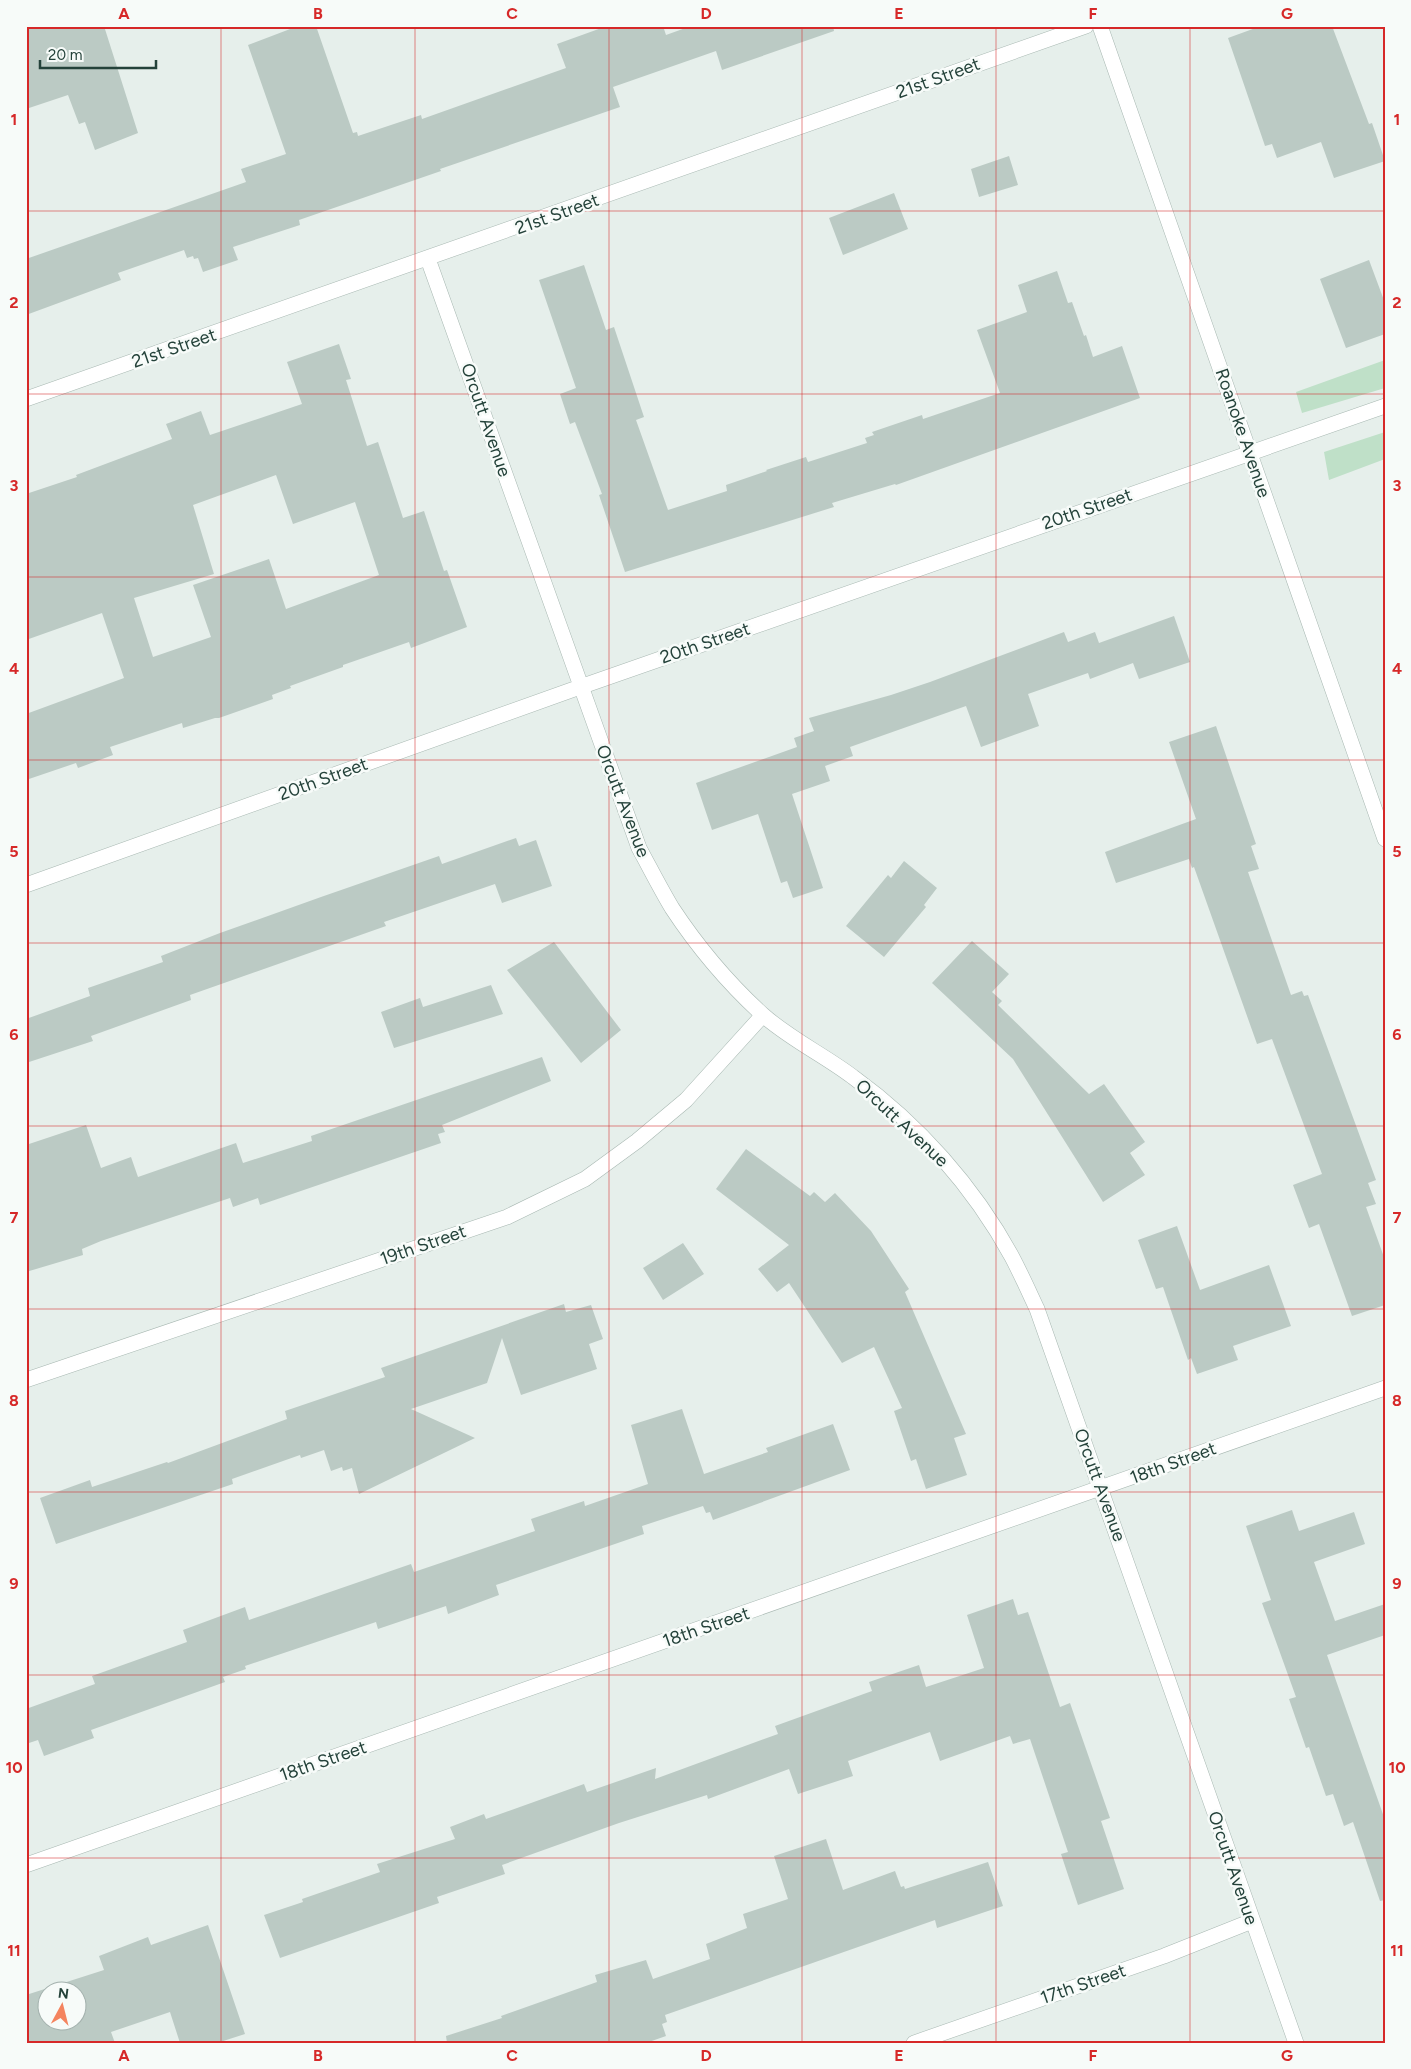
<svg xmlns="http://www.w3.org/2000/svg" width="1411" height="2069" viewBox="0 0 1411 2069" font-family="Figtree,sans-serif">
<style>
.green{fill:#bfe0c8}
.building{fill:#bbcac4;fill-rule:evenodd}
.lines{fill:none;stroke-linecap:round;stroke-linejoin:round}
.minor-casing{stroke:#a8b8b2;stroke-width:16}
.tertiary-casing{stroke:#a8b8b2;stroke-width:16}
.minor{stroke:#fff;stroke-width:15}
.tertiary{stroke:#fff;stroke-width:15}
.grid{fill:none;stroke:#d62828;stroke-width:1;stroke-opacity:0.55}
.labels{text-anchor:middle;stroke-width:5;stroke-linejoin:round;paint-order:stroke}
.street-label{font-size:18px;fill:#24423a;stroke:#f7fbf9}
.neatline{fill:none;stroke:#d62828;stroke-width:2}
.grid-label{font-size:16px;text-anchor:middle;font-weight:bold;fill:#d62828}
</style>
<rect width="100%" height="100%" fill="#e6efeb"/>
<path class="green" d="M1385 360V388L1302 413 1296 392Z
M1385 432V459L1329 480 1324 452Z"/>
<path class="building" d="M26 26H104L138 133 95 150 85 122 79 124 68 95 26 109Z
M298 26H316L353 133 357 132 358 136 421 115 422 119 566 68 557 44 607 26H663L666 35 691 26H833L834 31 722 70 716 51 613 87 620 107 440 169 441 171 299 220 300 225 233 247 238 260 203 272 198 258 194 259 193 256 187 258 184 250 118 273 121 280 26 315V259L246 182 241 169 286 154 248 45Z
M1261 26H1332L1369 124 1372 123 1385 161 1334 178 1321 142 1277 158 1272 144 1265 146 1228 38Z
M1009 156 1018 185 979 197 971 169Z
M894 193 908 229 843 255 829 218Z
M1369 260 1385 303V334L1346 348 1320 279Z
M584 265 606 330 614 327 644 417 636 420 668 510 727 491 726 485 767 471 766 470 806 457 808 462 867 443 865 438 874 435 872 432 922 415 923 419 1000 393 977 330 1027 312 1018 285 1057 271 1068 303 1072 302 1084 336 1086 335 1093 357 1122 346 1140 398 896 485 895 484 832 503 834 507 625 572 599 495 602 494 575 422 570 424 560 394 576 388 539 280Z
M339 344 351 379 346 380 367 446 378 442 403 518 424 511 444 571 447 570 467 627 411 648 409 642 343 665V667L290 686 291 688 272 695 273 699 219 718H215L183 728 182 723 110 747 113 755 78 768 76 763 26 780V714L124 678 102 613 26 640V494L77 477 76 475 172 439 166 424 201 411 210 435 302 404 287 362ZM276 475 293 524 355 502 379 575 286 609 269 559 193 585 211 637 153 657 134 598 214 574 193 505Z
M1174 616 1190 662 1139 679 1133 663 1090 679 1088 673 1028 694 1039 726 981 747 966 706 850 747 853 756 825 766 830 781 792 794 823 888 793 898 787 881 781 883 758 814 712 830 696 783 797 747 794 738 814 731 809 718 891 695 930 682 1064 632 1068 642 1095 632 1099 643Z
M1216 726 1256 844 1251 846 1259 869 1248 872 1291 995 1302 991 1304 996 1308 995 1376 1180 1368 1183 1376 1204 1366 1207 1385 1260V1305L1352 1316 1319 1224 1309 1228 1293 1185 1322 1174 1272 1039 1257 1044 1194 867 1192 868 1189 859 1116 883 1105 852 1196 819 1169 742Z
M516 838 519 846 536 840 552 886 502 903 495 884 384 922 386 926 190 995 191 1000 91 1036 93 1041 26 1063V1019L90 996 88 988 163 962 161 956 220 933 321 897 439 856 442 864Z
M904 861 937 888 924 905 926 907 884 957 846 926 888 875 891 878Z
M972 941 1009 974 992 992 1002 1001 998 1005 1089 1094 1104 1084 1145 1142 1130 1153 1145 1175 1103 1202 1013 1059 932 983Z
M554 942 621 1030 581 1063 507 970Z
M491 985 503 1014 394 1048 381 1012 420 998 423 1007Z
M542 1057 551 1081 442 1125 445 1132 438 1134 441 1143 260 1205 258 1198 233 1207 230 1198 101 1241 82 1249 83 1255 26 1272V1145L86 1125 101 1168 131 1157 138 1177 236 1143 243 1163 312 1141 311 1136Z
M746 1149 810 1196 814 1192 825 1202 835 1193 871 1231 909 1289 905 1292 966 1434 954 1438 967 1475 926 1489 916 1459 911 1461 894 1411 902 1408 874 1347 842 1363 789 1283 777 1292 758 1269 789 1245 716 1189Z
M1177 1226 1200 1290 1269 1265 1291 1326 1233 1346 1238 1360 1197 1374 1191 1358 1188 1360 1163 1287 1156 1289 1138 1240Z
M683 1243 704 1274 663 1300 643 1268Z
M564 1304 566 1312 591 1305 603 1339 589 1344 597 1369 521 1395 502 1338 487 1383 411 1409 475 1438 359 1494 352 1468 343 1471 342 1467 331 1471 324 1450 301 1458 300 1455 232 1479 233 1484 56 1544 40 1498 90 1480 92 1487 167 1462 168 1463 287 1419 285 1411 385 1377 381 1368Z
M682 1409 704 1474 768 1452 766 1448 833 1424 850 1470 713 1520 710 1512 706 1513 703 1506 642 1526 644 1534 496 1585 499 1595 448 1614 446 1606 378 1629 376 1622 245 1666 246 1669 223 1677 225 1682 91 1730 94 1738 44 1756 38 1740 26 1744V1709L95 1684 92 1676 187 1642 183 1630 245 1607 249 1620 411 1564 414 1572 535 1531 531 1519 584 1501 585 1506 648 1484 631 1425Z
M1292 1510 1299 1531 1354 1512 1365 1544 1314 1562 1335 1621 1385 1604V1635L1327 1655 1385 1820V1900L1380 1901 1353 1822 1344 1826 1333 1794 1326 1796 1309 1747 1306 1748 1289 1699 1296 1697 1262 1603 1271 1600 1246 1526Z
M1013 1599 1018 1615 1028 1612 1060 1707 1070 1703 1110 1818 1101 1821 1124 1889 1078 1905 1061 1854 1068 1852 1030 1739 1013 1744 1010 1736 940 1761 930 1732 848 1761 853 1776 798 1794 789 1769 708 1799 707 1795 619 1823 502 1865 505 1874 437 1897 439 1903 280 1958 264 1915 303 1902 302 1899 380 1872 377 1864 455 1839 450 1827 484 1814 486 1819 584 1784 587 1792 656 1768 655 1779 778 1734 775 1726 872 1691 869 1682 919 1665 926 1687 984 1668 967 1615Z
M826 1839 843 1890 895 1871 901 1887 904 1886 905 1889 988 1862 1003 1906 937 1928 935 1920 665 2015 667 2022 662 2024 666 2036 646 2043H447L446 2036 502 2018 501 2016 597 1982 595 1975 646 1960 653 1979 710 1959 706 1944 747 1928 743 1914 788 1899 774 1856Z
M208 1925 245 2034 217 2043H180L170 2012 111 2032 115 2043H26V1995L104 1970 99 1956 148 1937 151 1945ZM48 1992H78V2022H48Z"/>
<g class="lines">
<defs>
<path id="minor" d="M428 259 639 848C650 868 660 888 672 908 697 946 729 984 763 1015 790 1039 824 1055 853 1077 918 1124 974 1187 1012 1257 1021 1274 1029 1292 1037 1309L1296 2043
M26 399 1086 26
M26 885 580 687 1385 406
M26 1380 507 1217 585 1179 637 1141 686 1100 763 1015
M26 1865 1385 1388
M914 2043 1164 1956 1252 1921"/>
<path id="tertiary" d="M1100 26 1385 839"/>
</defs>
<use href="#minor" class="minor-casing"/>
<use href="#tertiary" class="tertiary-casing"/>
<use href="#minor" class="minor"/>
<use href="#tertiary" class="tertiary"/>
</g>
<path class="grid" d="M221 26V2043M415 26V2043M609 26V2043M802 26V2043M996 26V2043M1190 26V2043M26 211H1385M26 394H1385M26 577H1385M26 760H1385M26 943H1385M26 1126H1385M26 1309H1385M26 1492H1385M26 1675H1385M26 1858H1385"/>
<g class="labels">
<g class="street-label">
<text transform="translate(938 78) rotate(-20)" y="6">21st Street</text>
<text transform="translate(557 214) rotate(-20)" y="6">21st Street</text>
<text transform="translate(174 348) rotate(-19)" y="6">21st Street</text>
<text transform="translate(486 420) rotate(71)" y="6">Orcutt Avenue</text>
<text transform="translate(1243 433) rotate(71)" y="6">Roanoke Avenue</text>
<text transform="translate(1087 509) rotate(-19)" y="6">20th Street</text>
<text transform="translate(705 643) rotate(-19)" y="6">20th Street</text>
<text transform="translate(323 779) rotate(-20)" y="6">20th Street</text>
<text transform="translate(623 801) rotate(69)" y="6">Orcutt Avenue</text>
<text transform="translate(902 1123) rotate(43)" y="6">Orcutt Avenue</text>
<text transform="translate(423 1245) rotate(-19)" y="6">19th Street</text>
<text transform="translate(1173 1463) rotate(-20)" y="6">18th Street</text>
<text transform="translate(1100 1485) rotate(70)" y="6">Orcutt Avenue</text>
<text transform="translate(706 1627) rotate(-19)" y="6">18th Street</text>
<text transform="translate(323 1761) rotate(-19)" y="6">18th Street</text>
<text transform="translate(1233 1868) rotate(71)" y="6">Orcutt Avenue</text>
<text transform="translate(1083 1984) rotate(-19)" y="6">17th Street</text>
</g>
</g>
<rect width="1411" height="2069" fill="none" stroke="#f7fbf9" stroke-width="55"/>
<g transform="translate(62 2006) rotate(7)"><circle r="24" fill="#f7fbf9" stroke="#a3b1ad"/>
<path d="M0-4L9 19L0 12L-9 19Z" fill="#f4845f"/>
<text y="-8" font-size="14" font-weight="bold" text-anchor="middle" fill="#24423a">N</text>
</g>
<path d="M40 60v8h116v-8" fill="none" stroke="#24423a" stroke-width="2.5"/>
<text x="48" y="60" font-size="15" fill="#24423a" stroke="#f7fbf9" stroke-width="4" paint-order="stroke">20 m</text>
<rect x="28" y="28" width="1356" height="2014" class="neatline"/>
<g class="grid-label">
<text x="124" y="19">A</text>
<text x="318" y="19">B</text>
<text x="512" y="19">C</text>
<text x="706" y="19">D</text>
<text x="899" y="19">E</text>
<text x="1093" y="19">F</text>
<text x="1287" y="19">G</text>
<text x="14" y="125">1</text>
<text x="1397" y="125">1</text>
<text x="14" y="308">2</text>
<text x="1397" y="308">2</text>
<text x="14" y="491">3</text>
<text x="1397" y="491">3</text>
<text x="14" y="674">4</text>
<text x="1397" y="674">4</text>
<text x="14" y="857">5</text>
<text x="1397" y="857">5</text>
<text x="14" y="1040">6</text>
<text x="1397" y="1040">6</text>
<text x="14" y="1223">7</text>
<text x="1397" y="1223">7</text>
<text x="14" y="1406">8</text>
<text x="1397" y="1406">8</text>
<text x="14" y="1589">9</text>
<text x="1397" y="1589">9</text>
<text x="14" y="1773">10</text>
<text x="1397" y="1773">10</text>
<text x="14" y="1956">11</text>
<text x="1397" y="1956">11</text>
<text x="124" y="2061">A</text>
<text x="318" y="2061">B</text>
<text x="512" y="2061">C</text>
<text x="706" y="2061">D</text>
<text x="899" y="2061">E</text>
<text x="1093" y="2061">F</text>
<text x="1287" y="2061">G</text>
</g>
</svg>
